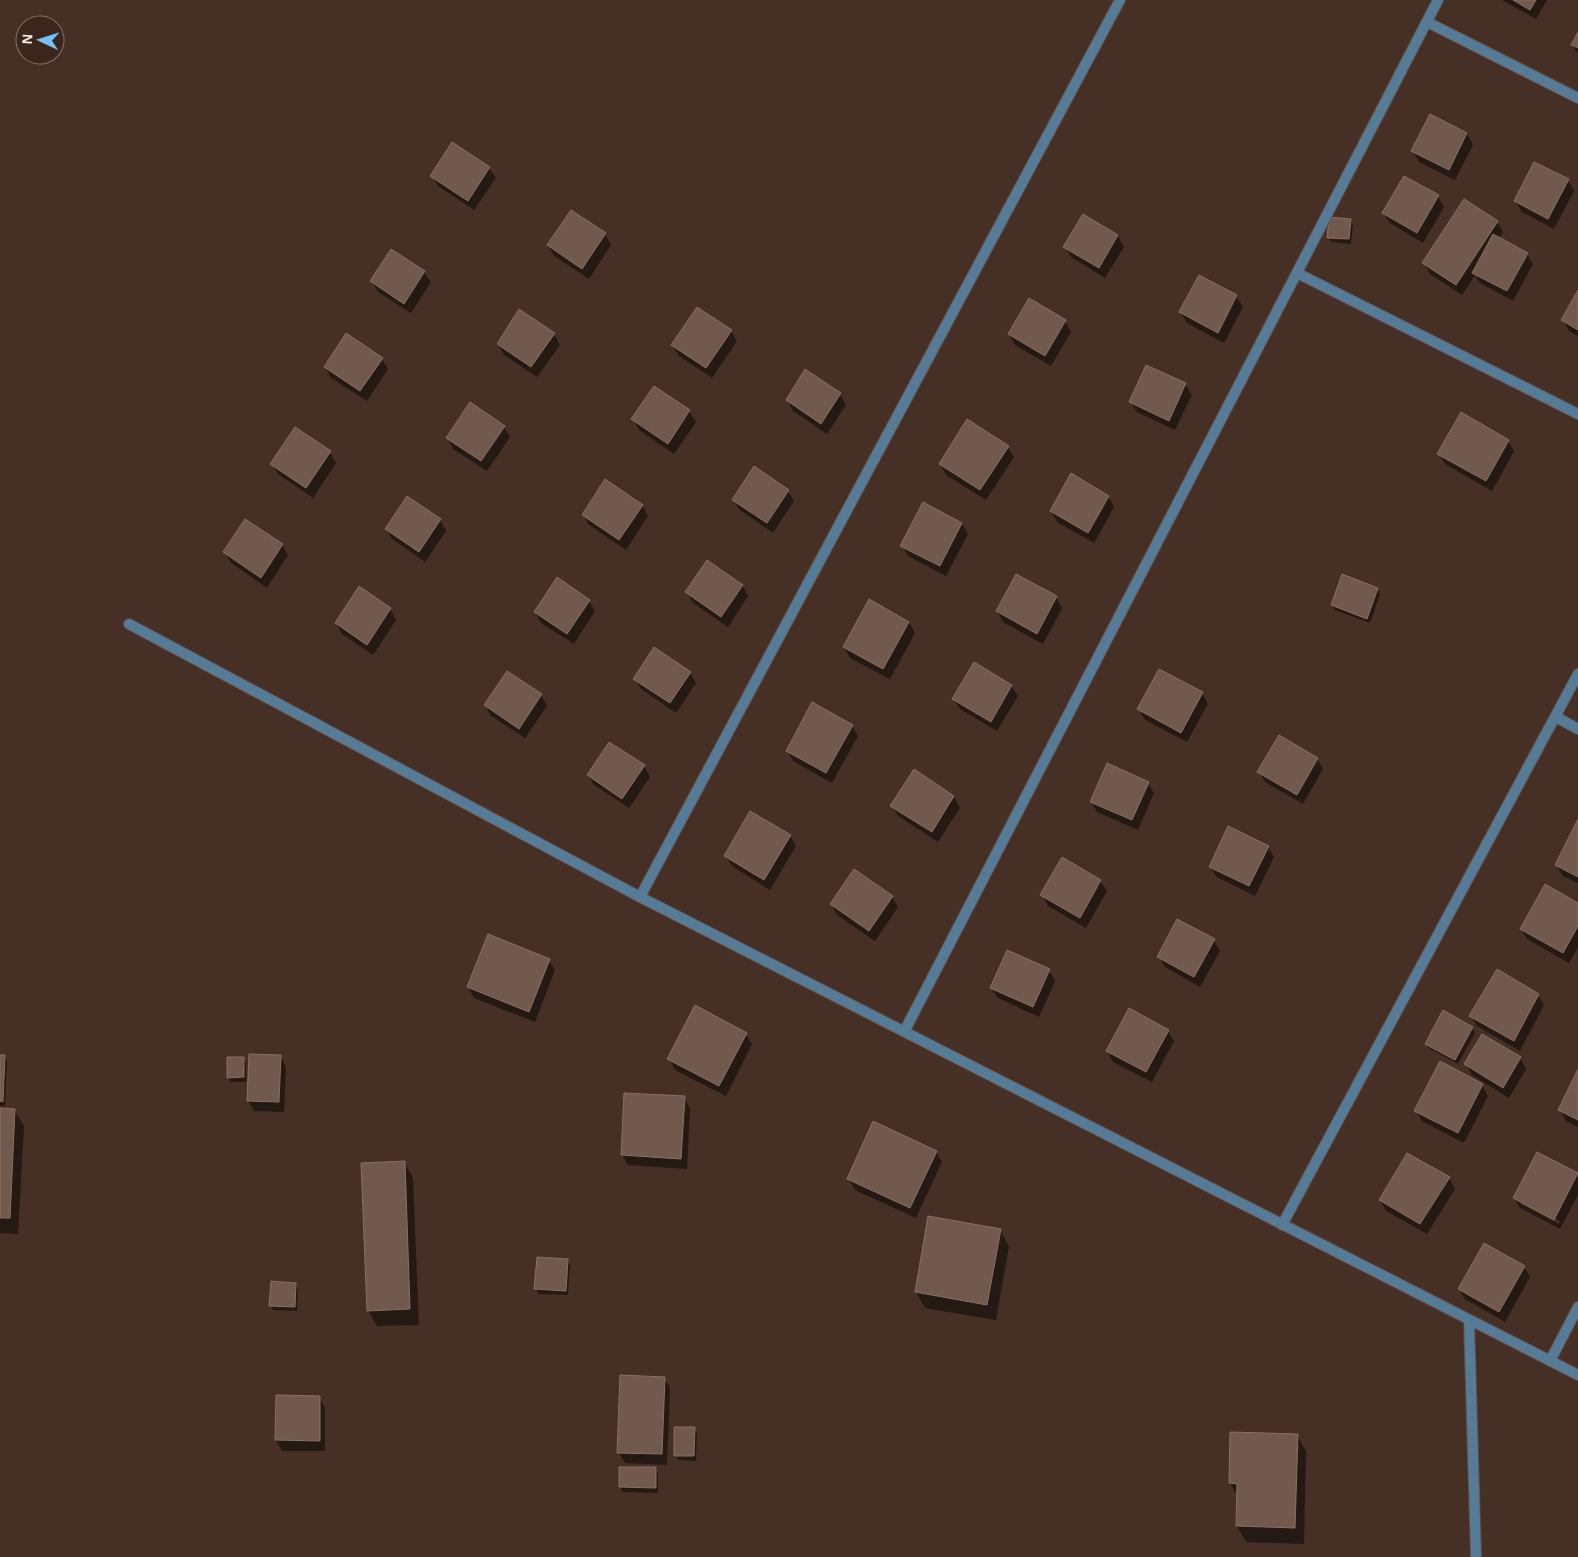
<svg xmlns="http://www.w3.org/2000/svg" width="1578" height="1557" viewBox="0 0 1578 1557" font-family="Arial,sans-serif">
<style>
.shadow{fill:#0007;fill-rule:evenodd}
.building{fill:#72594d;stroke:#8a6f63}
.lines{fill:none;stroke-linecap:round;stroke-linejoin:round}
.street-casing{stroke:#624c43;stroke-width:12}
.street{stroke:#567b97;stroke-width:10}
</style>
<rect width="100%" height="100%" fill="#462f25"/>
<path class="shadow" d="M1502 0H1547L1536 19Z
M1578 35V54L1572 45Z
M1430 116 1467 134 1473 145 1455 180 1419 162 1413 151Z
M489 168 496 178 474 210 438 186 432 176Z
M1568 180 1574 191 1554 229 1522 212 1515 201Z
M1438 196 1444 207 1423 243 1390 223 1383 213Z
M1084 216 1118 236 1124 247 1105 278 1071 257 1065 247Z
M1350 220 1353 225 1351 244 1331 242 1328 237Z
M1497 222 1503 232 1499 239 1527 254 1533 264 1513 301 1480 283 1475 275 1462 295 1430 274 1424 263Z
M605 234 611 245 589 279 554 256 548 246Z
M424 272 431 282 411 313 378 292 372 282Z
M1199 276 1236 296 1243 307 1224 343 1187 323 1180 312Z
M1578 292V336L1569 331 1563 320Z
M1065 321 1071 332 1051 366 1015 345 1009 334Z
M731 331 737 341 712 378 679 356 672 345Z
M554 334 560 345 537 377 504 355 498 344Z
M382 359 388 369 367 401 331 378 325 367Z
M1147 367 1185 384 1192 395 1175 430 1137 412 1130 402Z
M654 387 689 411 696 422 674 454 639 430 633 419Z
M840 394 846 405 827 434 793 411 787 400Z
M504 427 510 437 487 471 453 449 447 438Z
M1508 441 1514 451 1492 491 1445 464 1439 454Z
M1008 447 1014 457 986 500 946 475 940 464Z
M330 452 336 463 313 498 278 474 272 464Z
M788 491 794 501 773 533 740 510 733 500Z
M1108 496 1114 507 1094 543 1057 522 1051 511Z
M642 505 648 516 626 550 589 525 583 515Z
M440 520 446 531 425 562 392 539 386 529Z
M962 524 968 534 946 576 908 556 902 546Z
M282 545 288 555 267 588 231 563 225 552Z
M742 585 748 596 728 627 693 603 687 592Z
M359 588 390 609 396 620 373 655 342 634 336 623Z
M1378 589 1380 594 1370 623 1335 610 1332 605Z
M1056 597 1062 608 1043 644 1003 622 997 611Z
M589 601 595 611 574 644 541 623 535 612Z
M909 622 915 633 890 679 850 658 844 647Z
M690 673 696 683 676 713 641 689 635 679Z
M1011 686 1018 696 997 731 960 709 954 699Z
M1202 693 1208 704 1187 742 1145 720 1139 709Z
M541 695 547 706 525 738 491 716 485 705Z
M852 726 858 736 832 783 793 761 787 750Z
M1317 759 1323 769 1303 804 1265 782 1259 772Z
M644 766 650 777 629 808 594 785 588 775Z
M914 771 954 797 960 808 938 842 898 816 892 806Z
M1148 783 1154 793 1138 830 1097 812 1091 802Z
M1578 822V883L1563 876 1556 865Z
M790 836 796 846 770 890 732 866 725 856Z
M1268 847 1274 857 1255 896 1217 877 1210 867Z
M1100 881 1107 891 1086 928 1048 906 1042 895Z
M892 897 898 907 875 941 837 915 831 904Z
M1578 904V947L1569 963 1527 939 1521 929Z
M1214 940 1220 951 1200 987 1165 967 1159 957Z
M549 960 555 970 535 1022 474 998 468 987Z
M1049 970 1055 981 1039 1017 998 998 991 988Z
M1538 995 1544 1005 1520 1051 1477 1026 1471 1016Z
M1472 1028 1475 1033 1458 1064 1429 1048 1426 1044Z
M1168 1031 1174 1041 1152 1082 1113 1062 1107 1051Z
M746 1034 752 1044 726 1096 675 1070 669 1059Z
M0 1056H4L7 1061 5 1106H0Z
M280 1056 286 1067 284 1112 254 1111 248 1100Z
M243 1058 246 1063V1082H231L228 1078Z
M1520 1058 1526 1069 1509 1098 1472 1075 1466 1064Z
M1578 1071V1127L1566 1121 1560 1110Z
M1482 1085 1488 1096 1464 1143 1422 1121 1416 1111Z
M684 1098 690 1108 687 1169 628 1165 622 1155Z
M0 1110H14L24 1126 18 1234 0 1233Z
M936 1152 942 1162 916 1218 855 1190 849 1179Z
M1538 1153 1578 1175V1195L1560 1229 1520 1208 1514 1198ZM1521 1201 1560 1221 1559 1224 1521 1204Z
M404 1162 413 1178 419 1325 377 1326 368 1310Z
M1449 1178 1455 1189 1427 1234 1386 1211 1380 1200Z
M1000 1230 1009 1246 996 1320 925 1308 916 1292Z
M567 1260 570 1265 568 1295 538 1294 536 1289Z
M1524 1267 1530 1277 1505 1322 1465 1299 1459 1289Z
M295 1284 298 1289 297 1311 273 1310 270 1305Z
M664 1378 670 1388 667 1465 625 1463 619 1453Z
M319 1397 325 1408V1451H282L276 1440Z
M694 1428 697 1433 696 1461 678 1460 675 1456Z
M1297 1435 1306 1451 1304 1544 1246 1542 1237 1526 1238 1497 1230 1483Z
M620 1468H655L658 1473V1493L623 1492 620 1487Z"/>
<path class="building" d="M1513 0H1536L1530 10Z
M1578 32V48L1571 45Z
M1430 114 1467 133 1449 170 1411 151Z
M452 142 490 167 468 201 430 176Z
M1534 162 1569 179 1548 219 1514 201Z
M1404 176 1439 195 1417 233 1382 213Z
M1464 199 1498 221 1456 285 1422 263Z
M571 210 606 233 582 269 547 245Z
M1083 214 1118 235 1099 268 1063 247Z
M1329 217 1351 219 1349 239 1327 238Z
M1493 234 1528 253 1507 291 1472 273Z
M391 249 425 271 404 304 370 281Z
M1199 275 1237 295 1218 333 1179 312Z
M1578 290V330L1561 320Z
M1029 298 1066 320 1045 356 1008 334Z
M697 307 732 330 706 368 671 345Z
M519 309 555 333 531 367 497 344Z
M346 333 383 358 360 391 324 367Z
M1146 365 1186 383 1169 421 1129 402Z
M805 369 841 393 821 424 786 400Z
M654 386 690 410 668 444 631 419Z
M470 402 505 426 481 461 446 438Z
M1461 412 1509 440 1486 481 1437 454Z
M967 419 1009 446 980 490 939 464Z
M295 427 331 451 306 488 270 464Z
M754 466 789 490 767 523 732 500Z
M1071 473 1109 496 1088 533 1050 511Z
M605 479 643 505 619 540 582 515Z
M407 496 441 519 419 552 385 529Z
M923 502 962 523 940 566 900 546Z
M245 519 283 544 261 578 223 552Z
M707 560 743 585 721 617 685 592Z
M1016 574 1057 596 1037 634 996 611Z
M1342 574 1378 588 1367 619 1331 605Z
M557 577 590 600 567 634 534 612Z
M359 586 391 608 367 645 335 623Z
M869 599 909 622 883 669 843 647Z
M654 647 691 672 670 703 633 679Z
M974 662 1012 685 991 722 952 699Z
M1159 669 1203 692 1181 733 1137 709Z
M507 671 542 694 519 729 484 705Z
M812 702 853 725 826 773 786 751Z
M1279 735 1318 758 1297 795 1257 772Z
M609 742 645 765 622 799 587 775Z
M1107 763 1149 782 1132 820 1090 802Z
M914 769 954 796 932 832 890 806Z
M750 811 791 835 764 880 724 856Z
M1578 819V877L1555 865Z
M1228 826 1269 846 1249 886 1209 867Z
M1062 857 1101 880 1080 918 1040 895Z
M854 869 893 896 869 931 830 904Z
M1545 884 1578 903V926L1563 953 1520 929Z
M1177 919 1215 939 1194 977 1157 957Z
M488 934 550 959 529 1012 467 987Z
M1007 950 1050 969 1033 1007 990 988Z
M1497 969 1539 994 1514 1041 1469 1016Z
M695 1005 747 1033 719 1086 667 1059Z
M1129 1008 1169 1030 1146 1072 1106 1051Z
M1443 1010 1473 1027 1455 1060 1425 1044Z
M1482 1034 1521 1057 1503 1088 1464 1064Z
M249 1054 281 1055 279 1102 247 1101Z
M0 1055H5L3 1102 0 1101Z
M227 1057H244V1077L227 1078Z
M1440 1061 1483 1084 1458 1133 1414 1111Z
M1578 1069V1120L1558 1110Z
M624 1093 685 1096 681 1159 621 1155Z
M0 1108 15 1109 10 1218H0Z
M873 1121 937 1151 910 1208 847 1179Z
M1537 1152 1578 1173 1554 1220 1513 1198Z
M1407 1153 1450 1177 1420 1224 1379 1200Z
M405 1161 410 1309 367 1311 361 1163Z
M928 1216 1001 1229 987 1305 915 1292Z
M1484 1243 1525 1266 1499 1312 1458 1289Z
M537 1257 568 1259 566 1291 534 1289Z
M271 1281 296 1283 295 1307 269 1306Z
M620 1375 665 1377 662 1454 617 1453Z
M276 1395 320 1396V1441L275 1440Z
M674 1427H695L694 1456H674Z
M1230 1432 1298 1434 1295 1528 1236 1526 1237 1484 1229 1483Z
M619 1467H656V1488L619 1487Z"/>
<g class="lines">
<defs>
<path id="street" d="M1427 22 1578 98
M1297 273 1578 414
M129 624 640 897 1578 1375
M1556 717 1578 729
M640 897 1120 0
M905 1030 1438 0
M1282 1225 1578 674
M1469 1320 1476 1557
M1550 1361 1578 1307"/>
</defs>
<use href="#street" class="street-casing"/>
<use href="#street" class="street"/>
</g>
<g transform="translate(40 40) rotate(274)"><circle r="24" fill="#3c251b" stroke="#867269"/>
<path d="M0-4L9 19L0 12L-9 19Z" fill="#75c0f6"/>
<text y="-8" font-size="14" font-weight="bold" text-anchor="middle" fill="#f5e6df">N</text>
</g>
</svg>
